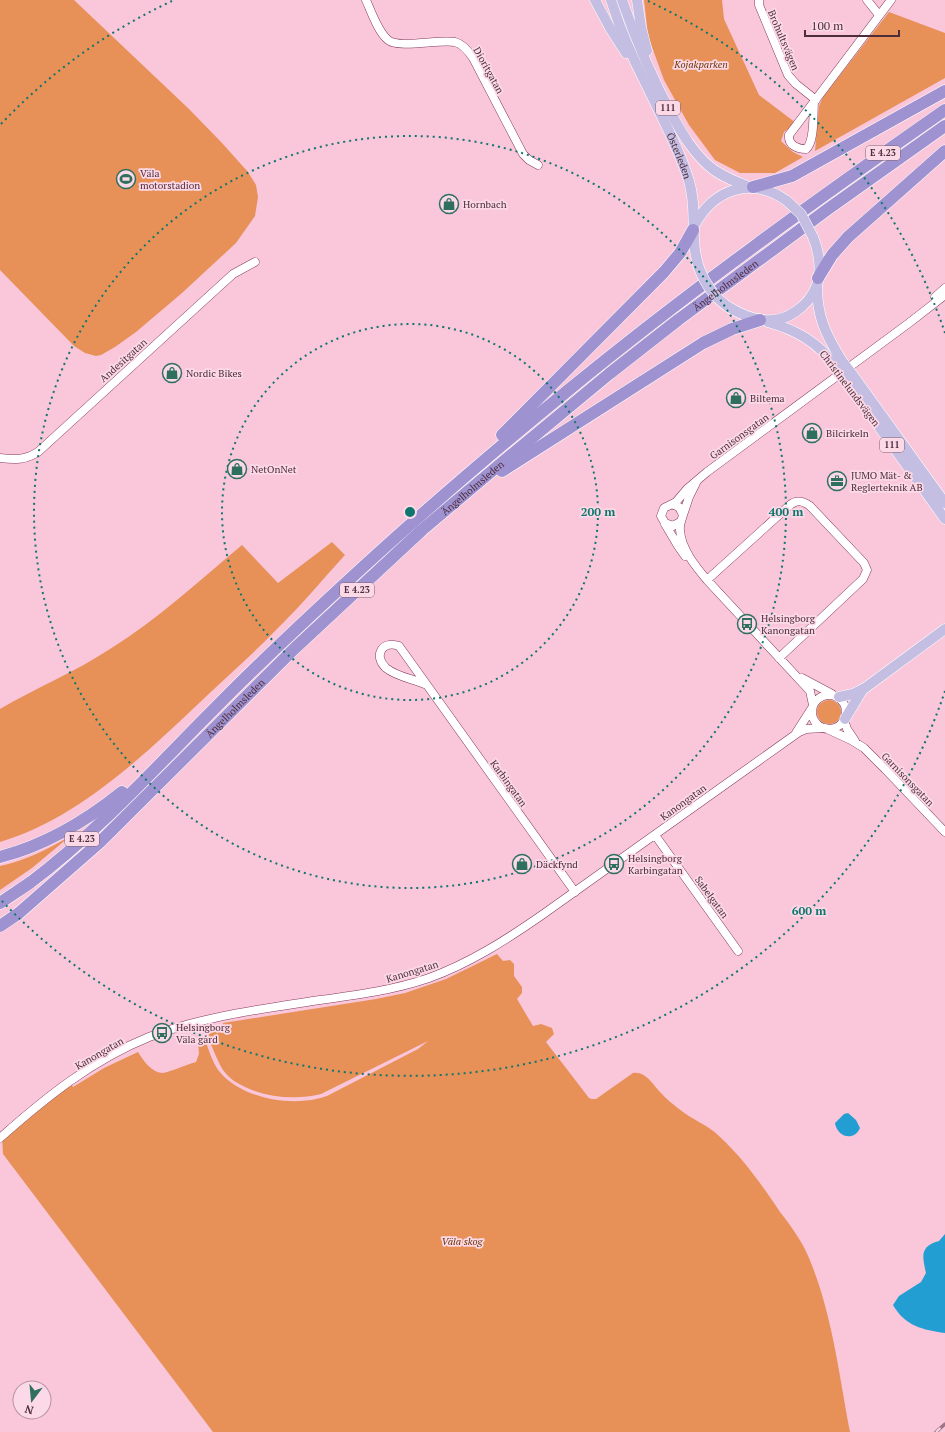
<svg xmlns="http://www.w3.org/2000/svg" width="945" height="1432" viewBox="0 0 945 1432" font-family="'PT Serif',serif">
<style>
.green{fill:#e79158}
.water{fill:#229ed3}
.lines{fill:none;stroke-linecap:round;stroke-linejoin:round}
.minor-casing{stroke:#843c5d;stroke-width:9}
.major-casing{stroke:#fff;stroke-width:11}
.highway-casing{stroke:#fff;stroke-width:13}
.minor{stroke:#fff;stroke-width:8}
.major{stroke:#c5bee3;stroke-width:10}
.highway{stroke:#9f92d1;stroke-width:12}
.rail-casing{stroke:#9f7586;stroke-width:3.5}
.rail{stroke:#fcd9e6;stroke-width:2;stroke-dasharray:6;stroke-linecap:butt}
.major-bridge-casing{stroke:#fff;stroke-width:11;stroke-linecap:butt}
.major-bridge{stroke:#c5bee3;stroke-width:10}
.ring{fill:none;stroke:#0f766e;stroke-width:2;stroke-dasharray:2 4}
.labels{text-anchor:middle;stroke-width:3.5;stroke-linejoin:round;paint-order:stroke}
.shield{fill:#fcd9e6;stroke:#82616e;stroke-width:1}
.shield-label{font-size:9px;font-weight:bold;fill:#4e2d3b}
.street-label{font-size:10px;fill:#4e2d3b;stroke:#fcd9e6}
.park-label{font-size:10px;font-style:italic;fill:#6b3405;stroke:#fcd9e6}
.poi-label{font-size:10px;fill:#4e2d3b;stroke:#fcd9e6;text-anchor:start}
.centre{fill:#0f766e;stroke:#fcd9e6;stroke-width:2}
.ring-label{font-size:12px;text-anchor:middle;font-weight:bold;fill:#0f766e;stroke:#fcd9e6;stroke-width:3.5;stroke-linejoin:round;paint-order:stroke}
</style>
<rect width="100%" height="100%" fill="#fac6da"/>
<path class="green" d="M0 0H74L189 109 222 143 248 172 256 185 258 197 255 216 236 243 182 293 136 332 115 347 101 355 96 356 85 353 74 346 0 270Z
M644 0H722L724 19 759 95 796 123 784 132 781 141 793 152 803 157 775 173H740L715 160 689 125 664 80 648 36Z
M889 12 945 33V78L815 151 819 106 823 97Z
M332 542 345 555C322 580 300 607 275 631 250 657 222 681 196 706 140 759 75 820 0 842V709C36 688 75 672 110 649 158 619 199 581 242 545L278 583Z
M817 712a12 12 0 1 1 24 0a12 12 0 1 1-24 0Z
M69 837 32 868 0 890V866C25 861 47 849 69 837Z
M497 954 503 961 510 960 514 964V976L522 987V993L517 999 533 1026 541 1024 552 1028 554 1034 546 1042 589 1098 592 1099H596L633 1073C646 1071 653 1085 661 1093 666 1099 673 1104 679 1109 691 1119 708 1125 719 1136 743 1158 762 1185 780 1212 791 1226 802 1241 809 1258 832 1313 839 1374 850 1432H213L3 1154 2 1137 70 1081 73 1087 104 1068 138 1052C143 1060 151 1072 162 1073 168 1073 188 1064 196 1062L199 1054 198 1042 205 1040C209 1050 212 1062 219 1071 241 1099 294 1108 327 1096L418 1049 428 1041 321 1094C293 1101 259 1097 234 1081 230 1078 226 1074 223 1070 220 1065 207 1039 209 1033 211 1028 217 1028 222 1027L223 1023 376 999 405 993 446 979Z"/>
<path class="water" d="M848 1113 856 1120 860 1128C854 1142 837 1137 835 1123L844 1114Z
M945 1234V1333C923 1330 905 1326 893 1305L899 1296 921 1282 926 1273C922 1256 920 1246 939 1241Z"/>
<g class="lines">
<defs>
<path id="minor" d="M366 0C371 11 378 32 388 40 399 49 440 39 455 42 463 44 469 52 473 58L523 154 529 160 538 165
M759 0V5L788 75 796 84 816 100
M867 0 879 15
M814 102C813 114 815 142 806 149 797 149 788 145 789 135L891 0
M935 297 945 288
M0 458C15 460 25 460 38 452L233 274 255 262
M672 504 676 502 687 489 707 472 909 323 945 295
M683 515 689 497 696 483
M680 522 673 526 665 523 661 516 664 508 672 504 679 507 683 515C682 520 679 524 680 530 681 549 696 567 707 580L810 691 813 705
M665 524 678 546 685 556
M707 580 790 505C797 499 803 501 810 506L864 563 867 570 863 579 779 658
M802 678 832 694
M427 685 399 646C382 640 373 656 386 668 397 677 414 679 427 685L575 892
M812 712a17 17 0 1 1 34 0a17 17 0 1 1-34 0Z
M844 720 847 729 855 741
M825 728 851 740 864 748 885 769 945 832
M796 733 812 708
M655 835 738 951
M0 1138C45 1098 92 1060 149 1037 204 1016 262 1009 320 1000 357 995 394 990 429 978 470 963 506 940 542 915L799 732 806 729 823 728"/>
<g id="major">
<path d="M595 0 610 28 626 53"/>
<path id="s1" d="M611 0C620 29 632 57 646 84 661 116 679 148 689 181 698 211 689 238 699 268"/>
<path d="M622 0C636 41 653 80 673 117 683 135 693 152 709 166 720 176 735 181 749 187"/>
<path d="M637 0 641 27 647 51"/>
<path d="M694 226C714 188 752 176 787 201"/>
<path d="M817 287C817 317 826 335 842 361"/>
<path d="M727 306C738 313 751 319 764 320 786 323 809 306 817 285 822 271 819 251 813 237"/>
<path d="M768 322C796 330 818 342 835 366"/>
<path d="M852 374 945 503"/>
<path d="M845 379 945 519"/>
<path d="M839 697 853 694 865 688 945 629"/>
<path d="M845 719 863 689"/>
</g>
<g id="highway">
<path d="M753 187 792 176 945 91"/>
<path d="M818 278 832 255 848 237 945 151"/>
<path d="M502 435 664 272 680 253 693 230"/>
<path d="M502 471 703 343 732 329 760 320"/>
<path d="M0 857C46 845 86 821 122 792"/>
<path d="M0 903C10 896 21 889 31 882 98 832 157 766 216 707 255 667 296 629 337 591 411 522 488 456 566 392 688 292 816 200 945 110"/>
<path id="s2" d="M0 926 19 913 100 842 294 649 422 530 492 471 609 374 678 320 828 209 945 126"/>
</g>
</defs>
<use href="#minor" class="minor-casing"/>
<use href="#major" class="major-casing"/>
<use href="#highway" class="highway-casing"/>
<use href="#minor" class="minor"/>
<use href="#major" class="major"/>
<use href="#highway" class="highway"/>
<defs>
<path id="rail" d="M936 1432 945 1424"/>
</defs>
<use href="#rail" class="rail-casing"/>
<use href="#rail" class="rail"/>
<defs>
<path id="major-bridge" d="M787 201 801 214 813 237
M699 268C705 284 713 296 727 306
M842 361 852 374
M835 366 845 379"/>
</defs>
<use href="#major-bridge" class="major-bridge-casing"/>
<use href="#major-bridge" class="major-bridge"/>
</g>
<g class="ring">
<circle cx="410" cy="512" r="188"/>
<circle cx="410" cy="512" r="376"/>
<path d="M945 691A564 564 0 0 1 1 900M1 124A564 564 0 0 1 172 1M648 1A564 564 0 0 1 945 333"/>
</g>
<defs>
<symbol id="stadium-ring" viewBox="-11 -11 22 22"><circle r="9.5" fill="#fcd9e6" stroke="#2f6f5e" stroke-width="1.5"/><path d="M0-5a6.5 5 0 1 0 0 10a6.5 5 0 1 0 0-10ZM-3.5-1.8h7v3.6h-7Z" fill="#2f6f5e"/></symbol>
<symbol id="shop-ring" viewBox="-11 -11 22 22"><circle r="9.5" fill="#fcd9e6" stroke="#2f6f5e" stroke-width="1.5"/><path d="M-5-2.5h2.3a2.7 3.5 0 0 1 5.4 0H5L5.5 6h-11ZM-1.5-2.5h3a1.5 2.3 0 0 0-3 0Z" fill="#2f6f5e"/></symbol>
<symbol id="office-ring" viewBox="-11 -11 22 22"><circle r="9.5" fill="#fcd9e6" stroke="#2f6f5e" stroke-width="1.5"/><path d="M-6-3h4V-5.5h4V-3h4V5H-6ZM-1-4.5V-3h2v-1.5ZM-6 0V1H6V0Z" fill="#2f6f5e"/></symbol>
<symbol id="bus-ring" viewBox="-11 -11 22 22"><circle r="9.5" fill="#fcd9e6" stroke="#2f6f5e" stroke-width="1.5"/><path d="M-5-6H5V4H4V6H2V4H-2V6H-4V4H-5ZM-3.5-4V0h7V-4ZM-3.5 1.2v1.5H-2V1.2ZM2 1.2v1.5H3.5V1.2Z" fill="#2f6f5e"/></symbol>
</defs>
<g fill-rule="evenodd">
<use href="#stadium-ring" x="115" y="168" width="22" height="22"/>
<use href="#shop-ring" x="438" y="193" width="22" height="22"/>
<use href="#shop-ring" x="161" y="362" width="22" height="22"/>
<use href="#shop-ring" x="725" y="387" width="22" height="22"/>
<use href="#shop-ring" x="801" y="422" width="22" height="22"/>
<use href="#shop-ring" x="226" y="458" width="22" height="22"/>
<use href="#office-ring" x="826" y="470" width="22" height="22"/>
<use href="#bus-ring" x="736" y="613" width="22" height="22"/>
<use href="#shop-ring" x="511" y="853" width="22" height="22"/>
<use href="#bus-ring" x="603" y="853" width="22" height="22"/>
<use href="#bus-ring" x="151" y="1022" width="22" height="22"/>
</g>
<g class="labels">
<g class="shield">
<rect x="656" y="101" width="24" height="14" rx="3"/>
<rect x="866" y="146" width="34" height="14" rx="3"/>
<rect x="880" y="438" width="24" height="14" rx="3"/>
<rect x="340" y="583" width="34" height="14" rx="3"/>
<rect x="65" y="832" width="34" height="14" rx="3"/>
</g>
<g class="shield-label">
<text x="668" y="111">111</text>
<text x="883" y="156">E 4.23</text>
<text x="892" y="448">111</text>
<text x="357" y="593">E 4.23</text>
<text x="82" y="842">E 4.23</text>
</g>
<g class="street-label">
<text transform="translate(784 40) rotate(67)" y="4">Brohultsvägen</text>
<text transform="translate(489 70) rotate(61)" y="4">Dioritgatan</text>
<text dy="4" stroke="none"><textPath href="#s1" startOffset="170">Österleden</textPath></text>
<text dy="4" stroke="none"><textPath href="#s2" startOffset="969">Ängelholmsleden</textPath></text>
<text transform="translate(123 360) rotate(-42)" y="4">Andesitgatan</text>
<text transform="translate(850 388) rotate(53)" y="4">Christinelundsvägen</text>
<text transform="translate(739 436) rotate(-36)" y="4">Garnisonsgatan</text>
<text dy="4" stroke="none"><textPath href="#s2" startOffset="645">Ängelholmsleden</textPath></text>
<text dy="4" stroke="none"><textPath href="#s2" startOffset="321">Ängelholmsleden</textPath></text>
<text transform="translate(908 779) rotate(46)" y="4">Garnisonsgatan</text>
<text transform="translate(509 783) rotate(54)" y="4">Karbingatan</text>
<text transform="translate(683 802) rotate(-36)" y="4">Kanongatan</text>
<text transform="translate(712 897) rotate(54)" y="4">Sabelgatan</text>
<text transform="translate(412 971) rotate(-17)" y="4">Kanongatan</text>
<text transform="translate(99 1053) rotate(-30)" y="4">Kanongatan</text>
</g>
<g class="park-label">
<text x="701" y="68">Kojakparken</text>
<text x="462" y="1245">Väla skog</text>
</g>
<g class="poi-label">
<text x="140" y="177">Väla<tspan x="140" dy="12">motorstadion</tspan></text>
<text x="463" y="208">Hornbach</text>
<text x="186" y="377">Nordic Bikes</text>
<text x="750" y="402">Biltema</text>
<text x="826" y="437">Bilcirkeln</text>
<text x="251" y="473">NetOnNet</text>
<text x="851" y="479">JUMO Mät- &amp;<tspan x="851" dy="12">Reglerteknik AB</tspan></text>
<text x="761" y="622">Helsingborg<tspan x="761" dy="12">Kanongatan</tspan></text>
<text x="628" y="862">Helsingborg<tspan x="628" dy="12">Karbingatan</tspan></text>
<text x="536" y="868">Däckfynd</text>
<text x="176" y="1031">Helsingborg<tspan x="176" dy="12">Väla gård</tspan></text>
</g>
</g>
<circle cx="410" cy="512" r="6" class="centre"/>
<g class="ring-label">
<text x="598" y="516">200 m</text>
<text x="786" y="516">400 m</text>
<text x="809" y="915">600 m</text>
</g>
<g transform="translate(32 1400) rotate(196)"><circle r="19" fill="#fcd9e6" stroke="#b694a2"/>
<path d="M0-3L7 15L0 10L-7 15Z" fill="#2f6f5e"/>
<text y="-6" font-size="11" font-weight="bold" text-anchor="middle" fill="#4e2d3b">N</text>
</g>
<path d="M805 30v6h94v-6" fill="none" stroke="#4e2d3b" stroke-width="2"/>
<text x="811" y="30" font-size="12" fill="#4e2d3b" stroke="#fcd9e6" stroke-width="3" paint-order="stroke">100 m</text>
</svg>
